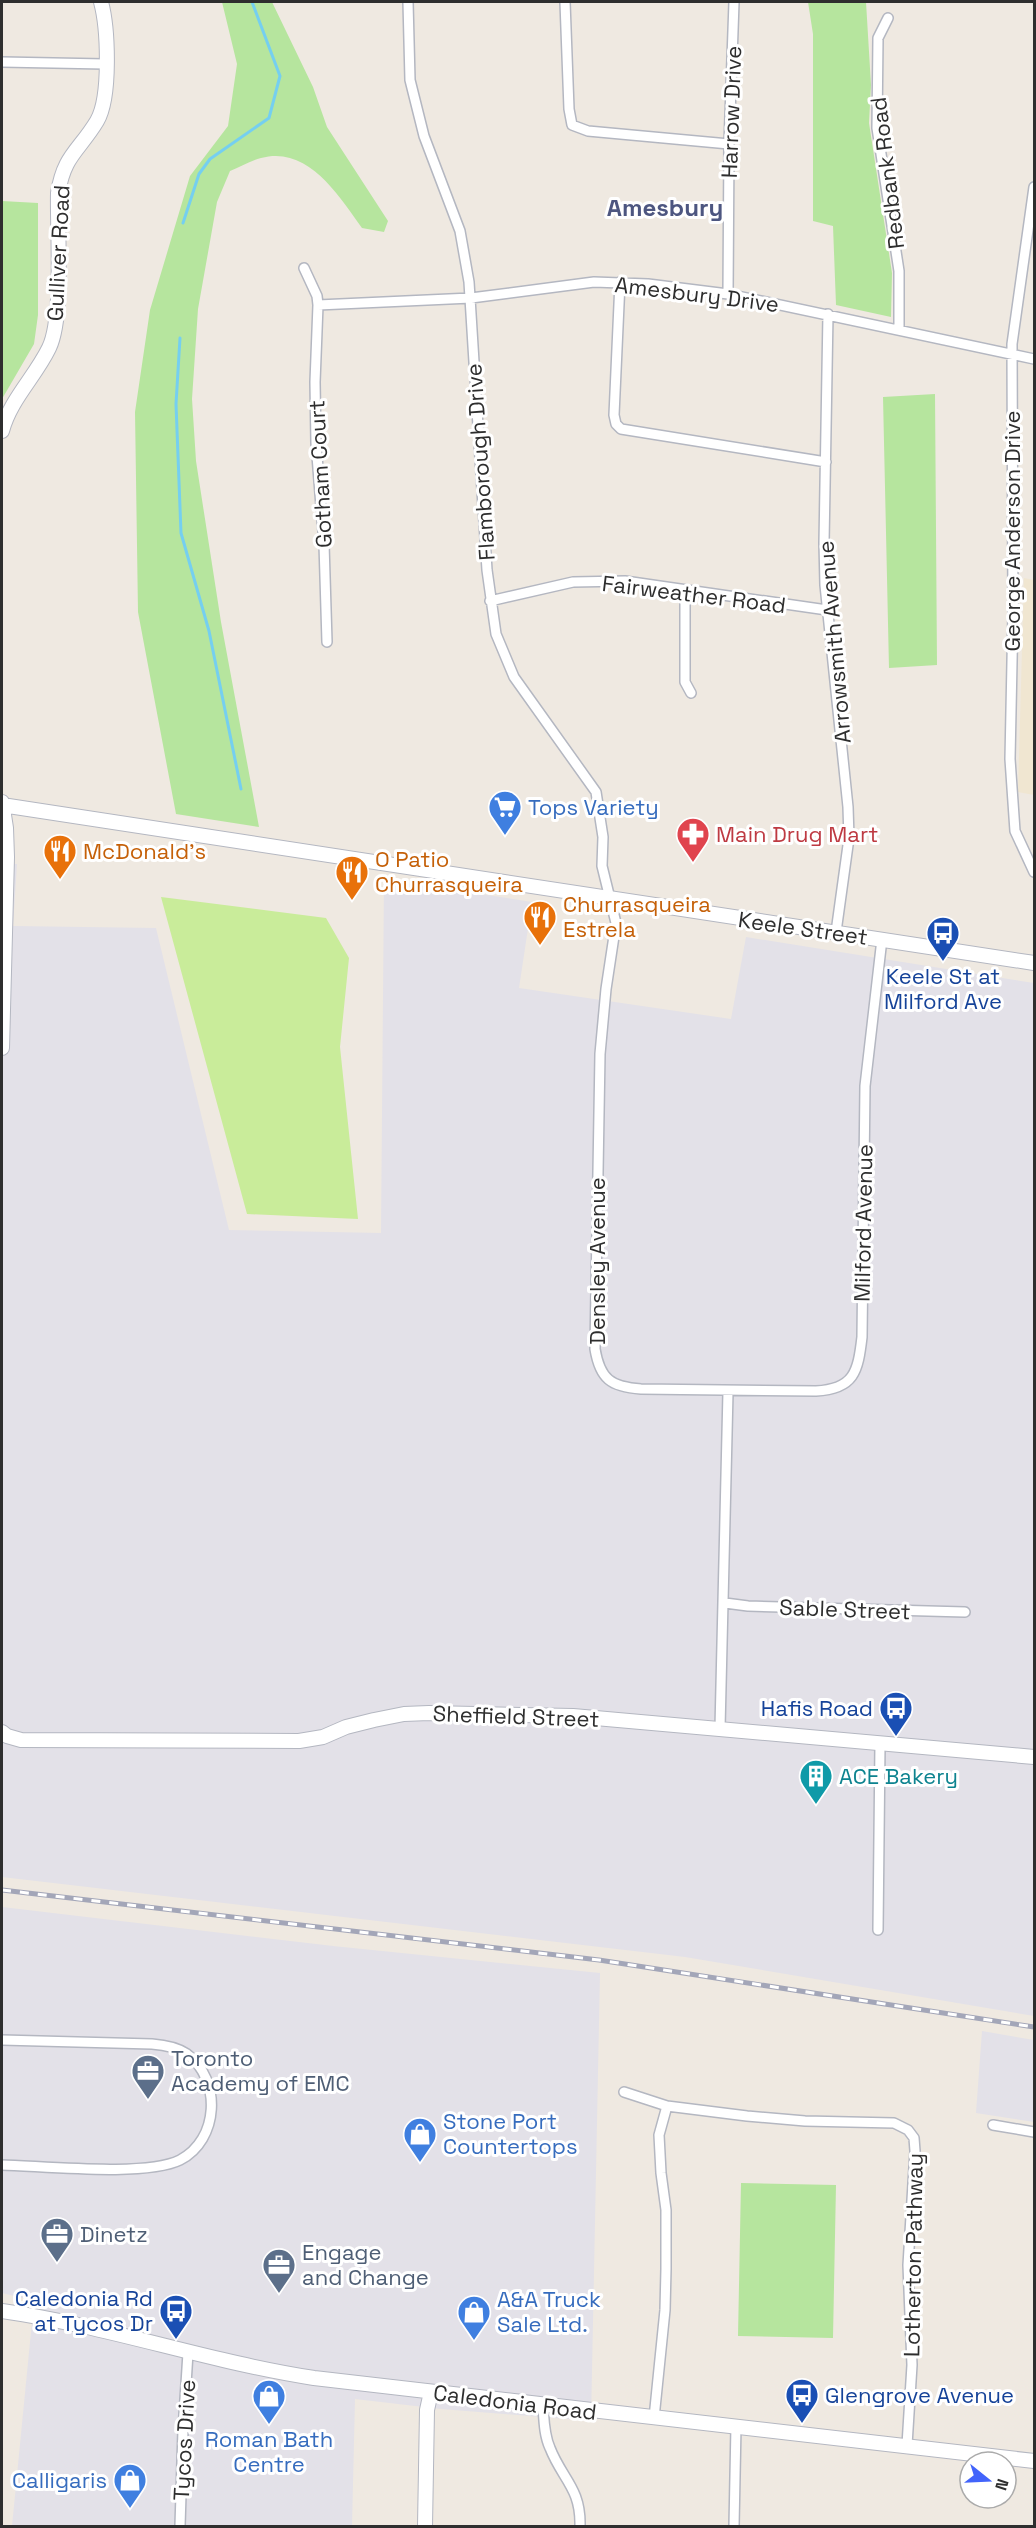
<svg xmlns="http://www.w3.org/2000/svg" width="1036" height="2528" viewBox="0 0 1036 2528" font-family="'Space Grotesk',sans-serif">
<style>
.industrial{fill:#e3e1e8}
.education{fill:#f0e6d1}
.green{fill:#b6e59e}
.pitch{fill:#c9ec9a}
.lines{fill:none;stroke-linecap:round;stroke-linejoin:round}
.stream{stroke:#75cff0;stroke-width:3}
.street-casing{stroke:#b4b7c1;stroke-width:12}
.secondary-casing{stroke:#b4b7c1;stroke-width:16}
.street{stroke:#fff;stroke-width:9}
.secondary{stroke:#fff;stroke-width:14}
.rail-casing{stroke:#a3a6b8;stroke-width:5}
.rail{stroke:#fff;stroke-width:3;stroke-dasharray:9;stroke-linecap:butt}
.labels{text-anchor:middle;stroke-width:6;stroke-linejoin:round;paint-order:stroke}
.street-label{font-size:22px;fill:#2e2e2e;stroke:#fff}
.shop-label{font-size:22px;fill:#366cbe;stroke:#fff;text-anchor:start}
.health-label{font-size:22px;fill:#be3a42;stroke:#fff;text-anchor:start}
.food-label{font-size:22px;fill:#c56008;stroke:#fff;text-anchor:start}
.transit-label{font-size:22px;fill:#164399;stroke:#fff;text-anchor:end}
.culture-label{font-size:22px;fill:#0d838f;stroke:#fff;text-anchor:start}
.service-label{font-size:22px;fill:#4e5e75;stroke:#fff;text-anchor:start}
.neighbourhood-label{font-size:24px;font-weight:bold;fill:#4d5680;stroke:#fff}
</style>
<rect width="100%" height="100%" fill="#efe9e1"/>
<path class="industrial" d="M2 864H17L13 926 156 928 229 1230 381 1233 384 879 532 902 519 988 731 1019 746 937 1034 983V2016L685 1957 2 1877Z
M2 1907 333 1946 600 1973 591 2421 441 2409 355 2399 352 2526H12L34 2301 2 2293Z
M982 2031 1034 2040V2122L976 2113Z"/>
<path class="education" d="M1024 578 1034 580V795L1018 792Z"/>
<path class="green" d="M222 2H272L313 87 327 127 388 221 384 232 362 228C339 196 308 145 261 158 250 161 240 167 230 171L217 202 198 309 192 399 196 461 221 622 259 827 176 814 138 612 135 412 150 310 190 176 228 126 237 64Z
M808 2H866L871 85 869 123 892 273 891 317 836 305 833 226 813 221V34Z
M2 201 38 203V315L34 344 2 399Z
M935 394 937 665 889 668 883 397Z
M741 2183 836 2185 833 2338 738 2336Z"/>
<path class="pitch" d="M161 897 326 918 349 958 340 1047 358 1219 247 1214Z"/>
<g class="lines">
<path class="stream" d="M183 223 199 174 210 159 269 118 280 76 252 2
M180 338 176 404 181 533 209 631 241 789"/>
<defs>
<path id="street" d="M408 2 410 80 424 136 460 231 469 282 487 570 496 634 514 677 596 792 603 837 602 866 616 923 606 989 600 1054 595 1349C600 1379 611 1387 641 1389L816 1391C854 1389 858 1372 862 1337L865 1086 882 939
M565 2 569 109 572 125 588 131 729 144
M888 18 878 38 877 128 899 271V330
M2 62 105 64
M1034 187 1012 344 1013 613 1010 759 1015 831 1034 872
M304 268 317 296 318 305 315 382 316 443 324 544 327 642
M620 282 614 415 616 424 621 429 826 462
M728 294 729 144 734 2
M318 305 471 298 594 282 648 284 728 294 1034 359
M828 314 824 543 825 585 848 807 849 838 836 932
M685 590V682L691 693
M490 601 573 582 625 581 827 610
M725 1603 748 1606 965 1612
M720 1728 728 1392
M878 1930 880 1744
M2 2040 152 2044C165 2045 177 2047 187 2054 222 2080 219 2140 180 2160 146 2177 43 2166 2 2165
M624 2092 667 2106 747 2116 805 2121 894 2123 908 2130 914 2138 915 2151 908 2265 912 2365 907 2445
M993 2125 1034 2132
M543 2406C544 2420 544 2435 550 2448 562 2479 581 2488 580 2526
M654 2418 665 2310 666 2269V2210L661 2173 659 2135 667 2106
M180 2526 183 2430 188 2353
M734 2526 736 2426"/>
<path id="secondary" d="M2 431C10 400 35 377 49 348 64 317 57 231 58 193 64 155 79 151 97 121 111 97 108 28 101 2
M2 802 6 828 7 857 2 1048
M2 805 1034 963
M2 1732 7 1736 21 1740 299 1741 323 1737 346 1727 374 1720 404 1714 429 1713 573 1716 1034 1757
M2 2311C108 2326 209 2362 314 2378L1034 2461
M425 2526 427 2410 431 2392"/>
</defs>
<use href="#street" class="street-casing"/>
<use href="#secondary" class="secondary-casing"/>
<use href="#street" class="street"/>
<use href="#secondary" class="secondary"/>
<defs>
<path id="rail" d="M2 1890 599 1960 1034 2027"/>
</defs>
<use href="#rail" class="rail-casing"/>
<use href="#rail" class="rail"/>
</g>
<defs>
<symbol id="supermarket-pin" viewBox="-11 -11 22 30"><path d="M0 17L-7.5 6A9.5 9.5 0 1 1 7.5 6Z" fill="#3f7fe0" stroke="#fff"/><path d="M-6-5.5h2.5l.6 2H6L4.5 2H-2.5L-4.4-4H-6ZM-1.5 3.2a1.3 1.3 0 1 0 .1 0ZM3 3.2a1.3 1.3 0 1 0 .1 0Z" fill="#fff"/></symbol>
<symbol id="pharmacy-pin" viewBox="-11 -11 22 30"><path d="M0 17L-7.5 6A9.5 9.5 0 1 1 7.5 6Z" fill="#e0444e" stroke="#fff"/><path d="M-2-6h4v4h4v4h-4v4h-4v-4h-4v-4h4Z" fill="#fff"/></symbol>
<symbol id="restaurant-pin" viewBox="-11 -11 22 30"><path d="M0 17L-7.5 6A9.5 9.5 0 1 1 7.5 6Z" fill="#e8710a" stroke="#fff"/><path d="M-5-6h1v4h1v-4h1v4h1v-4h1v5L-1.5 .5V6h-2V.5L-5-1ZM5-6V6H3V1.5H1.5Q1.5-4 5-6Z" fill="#fff"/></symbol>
<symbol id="bus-pin" viewBox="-11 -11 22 30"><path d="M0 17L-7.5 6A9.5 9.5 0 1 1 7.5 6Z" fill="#1a4fb4" stroke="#fff"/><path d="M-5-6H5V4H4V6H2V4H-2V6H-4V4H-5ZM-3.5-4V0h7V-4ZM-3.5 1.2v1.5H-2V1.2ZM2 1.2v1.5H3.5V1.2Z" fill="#fff"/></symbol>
<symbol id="building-pin" viewBox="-11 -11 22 30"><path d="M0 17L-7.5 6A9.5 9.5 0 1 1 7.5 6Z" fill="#0f9aa8" stroke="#fff"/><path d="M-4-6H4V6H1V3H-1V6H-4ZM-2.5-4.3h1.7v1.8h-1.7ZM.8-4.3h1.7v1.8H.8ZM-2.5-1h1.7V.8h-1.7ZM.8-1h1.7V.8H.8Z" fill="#fff"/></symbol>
<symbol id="office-pin" viewBox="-11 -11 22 30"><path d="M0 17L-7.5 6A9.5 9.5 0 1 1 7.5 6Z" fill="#5c6f8a" stroke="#fff"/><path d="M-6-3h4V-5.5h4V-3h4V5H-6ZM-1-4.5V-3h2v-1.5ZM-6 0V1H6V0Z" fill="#fff"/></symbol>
<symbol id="shop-pin" viewBox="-11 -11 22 30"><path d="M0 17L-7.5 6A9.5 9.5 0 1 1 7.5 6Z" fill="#3f7fe0" stroke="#fff"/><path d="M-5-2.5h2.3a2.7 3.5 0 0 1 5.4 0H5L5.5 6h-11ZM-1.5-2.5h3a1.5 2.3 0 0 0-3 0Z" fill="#fff"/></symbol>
</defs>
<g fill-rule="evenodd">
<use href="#supermarket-pin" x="486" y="788" width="38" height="52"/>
<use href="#pharmacy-pin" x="674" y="815" width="38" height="52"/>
<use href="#restaurant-pin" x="41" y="832" width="38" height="52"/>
<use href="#restaurant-pin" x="333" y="853" width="38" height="52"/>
<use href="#restaurant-pin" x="521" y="898" width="38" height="52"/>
<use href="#bus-pin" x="924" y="914" width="38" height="52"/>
<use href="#bus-pin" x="877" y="1689" width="38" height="52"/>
<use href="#building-pin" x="797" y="1757" width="38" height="52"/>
<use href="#office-pin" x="129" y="2052" width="38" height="52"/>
<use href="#shop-pin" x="401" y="2115" width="38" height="52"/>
<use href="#office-pin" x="38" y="2215" width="38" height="52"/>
<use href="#office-pin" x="260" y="2246" width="38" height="52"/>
<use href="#bus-pin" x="157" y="2292" width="38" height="52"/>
<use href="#shop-pin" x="455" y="2293" width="38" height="52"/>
<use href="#bus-pin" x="783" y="2376" width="38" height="52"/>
<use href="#shop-pin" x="250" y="2377" width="38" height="52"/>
<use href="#shop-pin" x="111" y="2461" width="38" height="52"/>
</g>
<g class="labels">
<g class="street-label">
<text transform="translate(731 112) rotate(-88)" y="8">Harrow Drive</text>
<text transform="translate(887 173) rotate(-97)" y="8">Redbank Road</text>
<text transform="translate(58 253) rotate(-87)" y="8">Gulliver Road</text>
<text transform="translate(697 294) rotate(7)" y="8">Amesbury Drive</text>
<text transform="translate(480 462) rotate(-94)" y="8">Flamborough Drive</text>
<text transform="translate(320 474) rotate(-93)" y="8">Gotham Court</text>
<text transform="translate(1012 531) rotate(-90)" y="8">George Anderson Drive</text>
<text transform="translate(694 594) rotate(7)" y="8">Fairweather Road</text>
<text transform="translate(834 642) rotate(-95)" y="8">Arrowsmith Avenue</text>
<text transform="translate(803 928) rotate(8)" y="8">Keele Street</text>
<text transform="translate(863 1223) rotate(-89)" y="8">Milford Avenue</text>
<text transform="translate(597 1261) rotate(-90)" y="8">Densley Avenue</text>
<text transform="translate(845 1609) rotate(2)" y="8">Sable Street</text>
<text transform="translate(516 1716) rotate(2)" y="8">Sheffield Street</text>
<text transform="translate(913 2255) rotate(-89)" y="8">Lotherton Pathway</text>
<text transform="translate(515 2402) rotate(7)" y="8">Caledonia Road</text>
<text transform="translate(184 2440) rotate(-87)" y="8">Tycos Drive</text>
</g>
<g class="shop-label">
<text x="528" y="815">Tops Variety</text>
<text x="443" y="2129">Stone Port<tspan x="443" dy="25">Countertops</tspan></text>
<text x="497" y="2307">A&amp;A Truck<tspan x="497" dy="25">Sale Ltd.</tspan></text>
<text x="269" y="2447" text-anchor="middle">Roman Bath<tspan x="269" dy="25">Centre</tspan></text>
<text x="107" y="2488" text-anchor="end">Calligaris</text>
</g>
<g class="health-label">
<text x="716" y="842">Main Drug Mart</text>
</g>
<g class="food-label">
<text x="83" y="859">McDonald's</text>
<text x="375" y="867">O Patio<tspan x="375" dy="25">Churrasqueira</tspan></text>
<text x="563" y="912">Churrasqueira<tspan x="563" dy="25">Estrela</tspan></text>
</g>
<g class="transit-label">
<text x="943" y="984" text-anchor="middle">Keele St at<tspan x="943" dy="25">Milford Ave</tspan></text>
<text x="873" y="1716">Hafis Road</text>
<text x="153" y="2306">Caledonia Rd<tspan x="153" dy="25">at Tycos Dr</tspan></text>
<text x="825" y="2403" text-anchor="start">Glengrove Avenue</text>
</g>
<g class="culture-label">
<text x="839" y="1784">ACE Bakery</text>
</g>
<g class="service-label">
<text x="171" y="2066">Toronto<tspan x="171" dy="25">Academy of EMC</tspan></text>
<text x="80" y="2242">Dinetz</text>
<text x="302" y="2260">Engage<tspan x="302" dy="25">and Change</tspan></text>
</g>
<g class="neighbourhood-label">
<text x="665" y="216">Amesbury</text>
</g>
</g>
<rect width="1036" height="2528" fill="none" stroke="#2e2e2e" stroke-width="6"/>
<g transform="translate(988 2480) rotate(108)"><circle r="28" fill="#ffffff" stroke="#ababab" stroke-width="1.5"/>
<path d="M0-4.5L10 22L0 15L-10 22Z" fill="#4264fb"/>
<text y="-9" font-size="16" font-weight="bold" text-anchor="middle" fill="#2e2e2e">N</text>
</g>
</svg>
